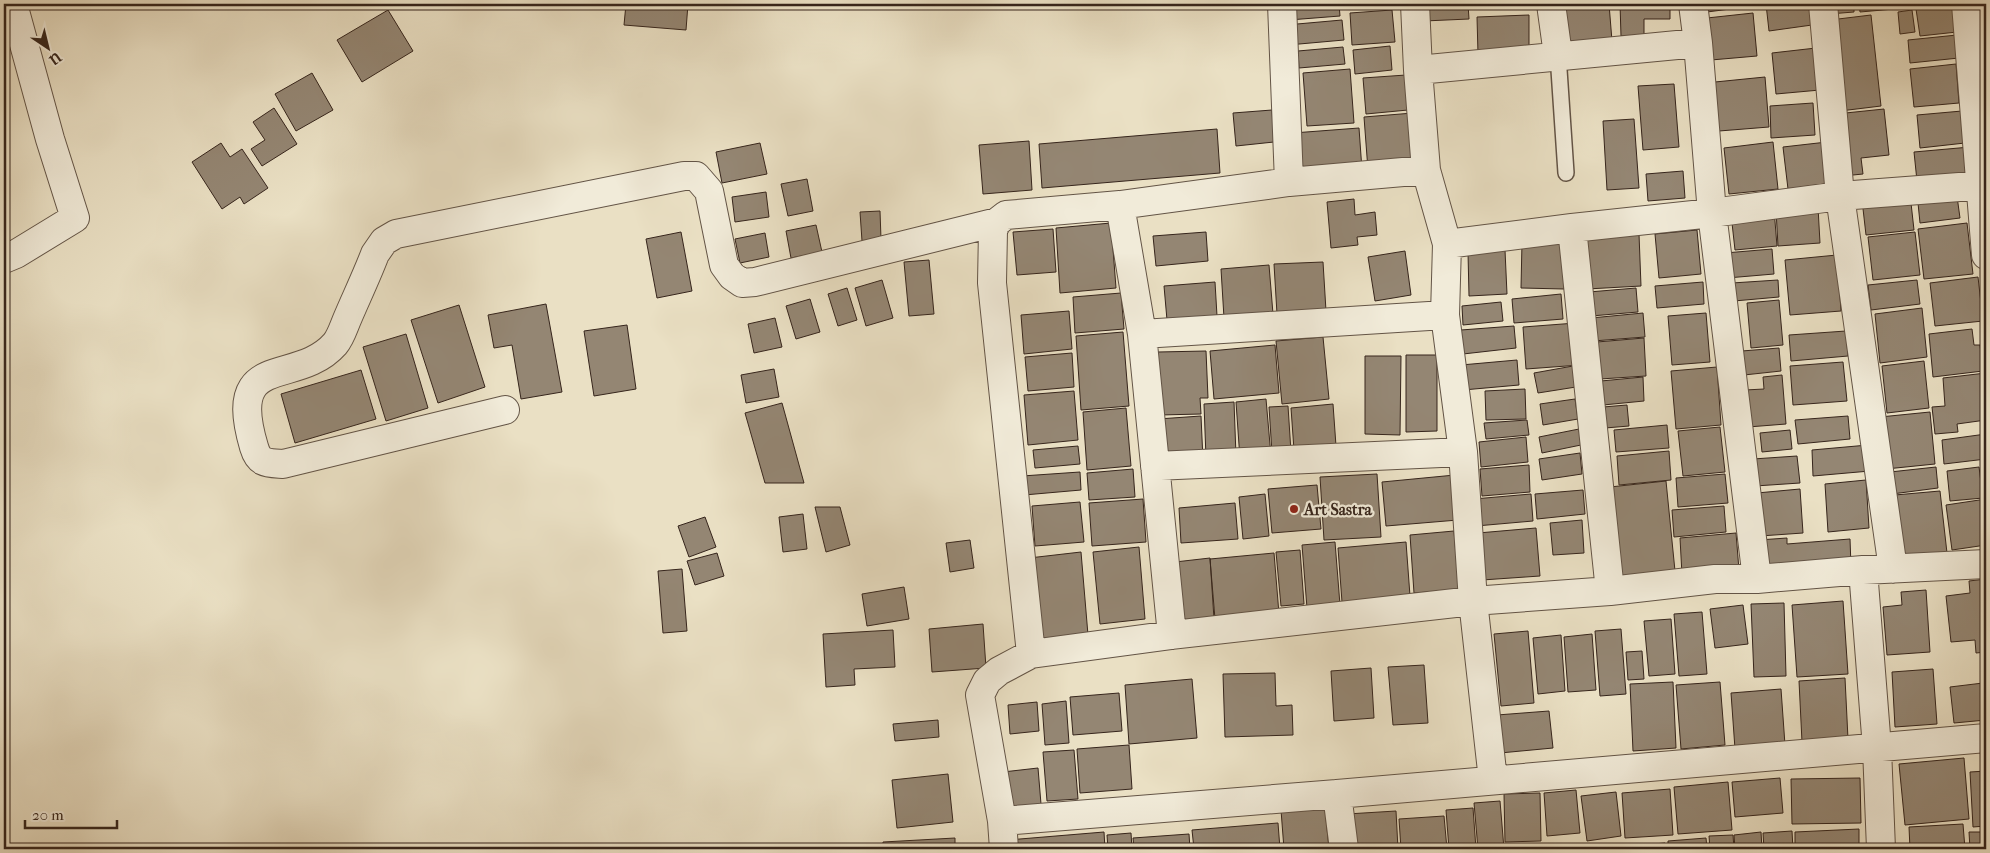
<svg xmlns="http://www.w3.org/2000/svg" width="1990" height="853" viewBox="0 0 1990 853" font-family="'IM FELL French Canon',serif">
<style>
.building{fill:#948673;stroke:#36251c}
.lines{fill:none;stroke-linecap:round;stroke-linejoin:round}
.service-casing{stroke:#635446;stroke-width:18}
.minor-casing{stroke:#635446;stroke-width:30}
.service{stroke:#f1ebd9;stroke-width:15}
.minor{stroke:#f1ebd9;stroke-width:28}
.poi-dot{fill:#8f2418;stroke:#f1ebd9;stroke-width:2}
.labels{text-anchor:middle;stroke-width:4.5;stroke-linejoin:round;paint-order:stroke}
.poi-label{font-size:16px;font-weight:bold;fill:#36251c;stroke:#f1ebd9;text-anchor:start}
</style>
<rect width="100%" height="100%" fill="#eae0c4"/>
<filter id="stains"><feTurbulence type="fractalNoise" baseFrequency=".004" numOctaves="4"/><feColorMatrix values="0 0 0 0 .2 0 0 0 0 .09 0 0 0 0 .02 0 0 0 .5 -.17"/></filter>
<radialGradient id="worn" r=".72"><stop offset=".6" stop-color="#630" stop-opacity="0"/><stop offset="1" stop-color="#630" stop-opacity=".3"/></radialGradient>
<path class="building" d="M626 4H688L686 30 624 25Z
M1288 4H1339L1340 16 1289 20Z
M1365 4H1391V6L1365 8Z
M1424 4H1468L1469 19 1424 21Z
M1482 4H1520L1482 7Z
M1609 4 1612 41 1568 51 1565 5Z
M1620 4H1670V19H1644V35L1621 36Z
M1706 4H1753V6L1707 12Z
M1766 4H1810L1812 25 1769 31Z
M1828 4H1854V12L1829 14Z
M1859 4H1893L1894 9 1860 12Z
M1974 4H1986V27L1977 28Z
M1954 5 1957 32 1920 36 1916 9Z
M388 10 413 51 362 82 337 40Z
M1392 10 1395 42 1352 45 1350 13Z
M1912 10 1915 32 1900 34 1898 12Z
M1753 13 1757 56 1711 60 1707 18Z
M1529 15V52L1478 54 1477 17Z
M1871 15 1881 106 1840 111 1830 20Z
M1342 20 1344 40 1288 45 1286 25Z
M1986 27V56H1980L1977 28Z
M1957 35 1959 58 1910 63 1908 40Z
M1390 46 1392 70 1355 74 1353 50Z
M1343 47 1345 64 1299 68 1298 51Z
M1816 48 1820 90 1776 94 1772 53Z
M1956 64 1959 103 1914 107 1910 69Z
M1350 69 1354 123 1307 126 1303 73Z
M312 73 333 110 296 131 275 94Z
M1406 75 1408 110 1366 114 1363 78Z
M1765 77 1769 127 1719 131 1715 82Z
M1674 84 1679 147 1643 150 1638 86Z
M1813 103 1815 135 1771 138 1770 106Z
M274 108 297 144 262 166 251 149 265 140 253 122Z
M1884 109 1889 155 1861 158 1863 174 1843 176 1836 114Z
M1272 110 1274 142 1236 146 1233 113Z
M1962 111 1965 143 1920 148 1917 115Z
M1413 113 1417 166 1368 170 1364 117Z
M1634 119 1639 188 1607 190 1603 121Z
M1359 128 1362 170 1296 176 1293 133Z
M1217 129 1220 173 1042 188 1039 144Z
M1029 141 1032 190 983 194 979 145Z
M1773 142 1778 189 1729 194 1724 148Z
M1827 142 1831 183 1788 189 1783 147Z
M221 143 230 157 242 149 268 188 244 204 240 197 222 209 192 162Z
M760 143 767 174 722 183 716 152Z
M1970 147 1973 175 1917 181 1914 152Z
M1683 171 1685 198 1648 201 1646 174Z
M807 179 813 211 788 216 781 184Z
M1956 189 1960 218 1920 223 1917 193Z
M766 192 769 217 735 222 732 197Z
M1910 194 1914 230 1866 235 1862 200Z
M1354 199 1355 215 1375 212 1377 235 1357 237 1358 245 1331 248 1327 202Z
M1818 207 1820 243 1778 246 1776 210Z
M1774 209 1777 246 1735 250 1731 214Z
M880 211 881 239 862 241 860 212Z
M1111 223 1116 288 1060 293 1056 228Z
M1967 223 1973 274 1924 279 1918 229Z
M816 225 822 252 791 258 786 231Z
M1053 229 1056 272 1017 275 1013 232Z
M1697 230 1701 274 1659 278 1655 234Z
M681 232 692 291 657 298 646 239Z
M1206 232 1208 261 1156 266 1153 236Z
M1915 232 1920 275 1873 280 1868 237Z
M765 233 769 257 740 263 735 239Z
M1639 234 1641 286 1587 289 1585 237Z
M1522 242 1565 244 1564 289 1521 288Z
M1772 249 1774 274 1727 278 1725 253Z
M1505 250 1507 294 1469 296 1468 252Z
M1405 251 1411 295 1375 301 1368 257Z
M1837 255 1841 311 1790 315 1785 260Z
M929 260 934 314 909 316 904 262Z
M1323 262 1326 311 1277 314 1274 264Z
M1269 265 1273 314 1224 318 1221 269Z
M1978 277 1983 321 1935 326 1930 283Z
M882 280 893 318 866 326 855 288Z
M1778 280 1779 297 1734 301 1732 283Z
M1917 280 1920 304 1871 310 1868 285Z
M1215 282 1217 316 1167 320 1164 286Z
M1703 282 1704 304 1657 308 1655 286Z
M847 288 857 320 838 326 828 294Z
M1636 288 1638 312 1591 316 1589 292Z
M1121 293 1124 329 1075 333 1073 297Z
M1561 294 1563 319 1514 323 1512 299Z
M810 299 820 332 796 339 786 306Z
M1779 300 1783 345 1751 348 1747 303Z
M1501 302 1503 321 1463 325 1462 306Z
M546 304 562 392 521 399 512 345 494 348 488 315Z
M459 305 485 387 438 403 411 320Z
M1922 308 1927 357 1880 363 1875 314Z
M1069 311 1072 349 1024 354 1021 315Z
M1643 313 1645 337 1593 341 1591 318Z
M1706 313 1710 362 1672 365 1668 316Z
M775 318 782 347 754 353 748 324Z
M1576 323 1580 365 1526 369 1523 327Z
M627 325 636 389 594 396 584 331Z
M1514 326 1516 348 1463 354 1461 330Z
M1972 329 1974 345H1980L1983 371 1933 377 1929 334Z
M1846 331 1848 356 1791 361 1789 335Z
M1123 332 1129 406 1081 410 1076 336Z
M406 334 428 408 386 421 363 347Z
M1323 337 1329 399 1282 404 1276 341Z
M1644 338 1646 376 1600 379 1597 342Z
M1275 345 1279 393 1214 399 1210 351Z
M1779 348 1781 371 1744 375 1742 351Z
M1206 351 1208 398H1200L1201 414 1160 415 1158 352Z
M1072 353 1074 387 1028 391 1025 357Z
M1406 355H1437V431L1406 432Z
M1365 356H1401L1400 435 1365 434Z
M1517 360 1519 385 1463 390 1461 365Z
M1924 361 1929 408 1887 413 1882 366Z
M1843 362 1847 401 1793 405 1790 366Z
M1573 366 1576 387 1538 393 1534 373Z
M1717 367 1721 425 1676 429 1671 371Z
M774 369 779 397 746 403 741 375Z
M361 370 376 419 295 443 281 394Z
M1986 373V420L1957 424 1958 432 1935 434 1932 407 1945 406 1943 378Z
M1782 375 1786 424 1748 427 1745 390 1764 389 1763 377Z
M1643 377 1644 401 1603 405 1601 381Z
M1525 389 1526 419 1486 420 1485 391Z
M1074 391 1078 440 1028 445 1024 395Z
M1266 399 1271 456 1240 459 1236 402Z
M1575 399 1578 419 1543 425 1540 404Z
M1234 402 1236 456 1206 458 1204 404Z
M782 403 804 483H765L745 413Z
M1333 404 1336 446 1294 450 1291 408Z
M1627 405 1629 426 1605 428 1603 407Z
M1288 406 1291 452 1272 453 1269 407Z
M1126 408 1131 466 1087 470 1083 412Z
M1930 412 1935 464 1886 469 1880 417Z
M1201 416 1203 460 1160 463 1158 419Z
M1848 416 1850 439 1798 444 1795 420Z
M1527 420 1529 435 1486 439 1484 423Z
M1667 425 1669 448 1616 452 1614 430Z
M1720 427 1725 472 1683 476 1678 431Z
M1579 429 1581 445 1542 453 1539 437Z
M1790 430 1792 449 1762 452 1760 433Z
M1986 434V459L1944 464 1942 440Z
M1526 437 1528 462 1481 467 1479 442Z
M1868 445 1870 471 1813 476 1812 450Z
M1078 446 1080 464 1035 468 1033 450Z
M1669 451 1671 480 1619 485 1617 456Z
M1580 453 1582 474 1542 480 1539 459Z
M1797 456 1800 483 1755 486 1753 459Z
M1529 465 1530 492 1482 496 1480 469Z
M1936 467 1938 488 1892 494 1890 472Z
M1979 467 1983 498 1950 501 1947 471Z
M1133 469 1135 497 1089 500 1087 473Z
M1080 472 1081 490 1024 495 1022 476Z
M1377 474 1381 537 1324 540 1320 477Z
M1725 474 1728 503 1678 507 1676 478Z
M1455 475 1458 520 1386 526 1382 482Z
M1866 480 1869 528 1828 532 1825 484Z
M1666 481 1675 571 1620 577 1610 487Z
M1317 485 1321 529 1272 533 1268 489Z
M1800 489 1803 533 1760 536 1757 493Z
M1583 490 1585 514 1537 519 1535 494Z
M1940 491 1947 553 1902 559 1895 495Z
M1265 494 1269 536 1243 539 1239 497Z
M1531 494 1533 521 1476 526 1474 499Z
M1143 499 1146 542 1092 546 1089 503Z
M1986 499V545L1952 550 1946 505Z
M1080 502 1084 542 1035 546 1032 506Z
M1235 503 1238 539 1181 543 1179 508Z
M1724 506 1726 532 1674 537 1672 510Z
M815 507H840L850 545 826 552Z
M803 514 807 549 783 552 779 517Z
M705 517 716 547 689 557 678 526Z
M1582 520 1584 553 1553 555 1550 523Z
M1536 528 1540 576 1482 580 1478 533Z
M1454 531 1459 590 1414 593 1410 535Z
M1736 533 1739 570 1682 575 1680 538Z
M1787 538V544L1850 539 1851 566 1762 576 1759 540Z
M970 540 974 568 950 572 946 543Z
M1335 542 1340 605 1307 608 1302 545Z
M1406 542 1410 596 1342 602 1338 548Z
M1139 547 1145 619 1100 624 1093 552Z
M1300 550 1304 604 1281 606 1276 552Z
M1081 552 1088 635 1037 640 1029 558Z
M717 553 724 576 695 585 687 561Z
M1274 553 1279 614 1215 619 1210 559Z
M1210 558 1214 619 1180 622 1175 562Z
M682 569 687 631 663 633 658 571Z
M1986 579V652L1976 653 1975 640 1951 642 1946 596 1970 593 1969 581Z
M904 587 909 619 867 626 862 594Z
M1926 590 1930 652 1887 655 1883 607 1902 605 1901 592Z
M1843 601 1848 674 1797 677 1792 605Z
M1784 603 1786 676 1754 677 1751 604Z
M1743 605 1748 644 1715 648 1710 609Z
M1702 612 1707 674 1679 676 1674 614Z
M1671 619 1675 674 1649 676 1644 621Z
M983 624 986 668 932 672 929 629Z
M1621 629 1626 694 1600 696 1595 631Z
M893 630 895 667 854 669 855 685 826 687 823 634Z
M1528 631 1534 703 1501 706 1494 634Z
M1592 634 1596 690 1568 692 1564 637Z
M1561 635 1565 691 1538 694 1533 638Z
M1642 651 1644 679 1628 680 1626 652Z
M1981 660H1986V720L1954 723 1950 687 1983 683Z
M1424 665 1428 723 1393 725 1388 667Z
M1371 668 1374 718 1334 721 1331 671Z
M1933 669 1937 724 1895 727 1892 672Z
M1275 673 1276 706 1292 705 1293 735 1225 737 1223 674Z
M1845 678 1848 739 1802 742 1799 681Z
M1192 679 1197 738 1129 744 1125 685Z
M1673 682 1676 748 1633 751 1630 684Z
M1720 682 1725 745 1681 749 1676 685Z
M1781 689 1785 745 1735 749 1731 693Z
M1119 693 1122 731 1073 735 1070 697Z
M1066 701 1069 743 1045 745 1042 704Z
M1037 702 1039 731 1010 734 1008 705Z
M1549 711 1553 748 1500 753 1497 715Z
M938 720 939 737 895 741 893 724Z
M1129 745 1132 789 1080 793 1077 749Z
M1074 750 1078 799 1047 801 1043 752Z
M1964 758 1969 819 1905 825 1899 764Z
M1038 768 1041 804 1006 807 1003 772Z
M1986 771V826L1973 827 1970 772Z
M948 774 953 822 897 828 892 780Z
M1780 778 1783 813 1735 817 1732 782Z
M1860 778 1861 823 1792 824 1791 779Z
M1728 782 1732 830 1678 834 1674 787Z
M1670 789 1673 835 1625 838 1622 793Z
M1576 790 1580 833 1547 836 1544 793Z
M1616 792 1621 836 1587 841 1581 796Z
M1540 793 1541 841 1505 842 1504 794Z
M1500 801 1504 849H1478L1474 803Z
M1325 807 1329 849H1284L1281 810Z
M1473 808 1476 849H1449L1446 810Z
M1396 811 1398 849H1350L1347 814Z
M1444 816 1447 849H1401L1399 819Z
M1278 823 1280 849H1194L1192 830Z
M1963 824 1965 849H1910L1909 827Z
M1859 829V849H1795V832Z
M1792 831 1793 849H1764L1763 833Z
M1104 832 1105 849H1009L1008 840Z
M1761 832 1762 849H1735L1734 835Z
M1969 832H1986V849H1970Z
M1131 833 1132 849H1108L1107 835Z
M1189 834 1190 849H1134L1133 838Z
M1733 835 1734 849H1710L1709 836Z
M955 838V849H883V842Z
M1706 838 1707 849H1668V841Z
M1665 843 1666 849H1593Z"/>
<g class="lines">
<defs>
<path id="service" d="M1558 55 1566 173"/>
<path id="minor" d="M1282 4 1289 182
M1415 4 1418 70 1426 170
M1551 4 1558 55
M1693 4 1698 43
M1823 4 1840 196 1893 569
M1966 4 1986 255
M1418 70 1698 43 1712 213 1757 579
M1120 205 1142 334 1172 635
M1572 228 1712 213 1840 196 1986 185
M1447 244 1572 228 1610 591
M4 259 16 254 75 218 50 139 13 4
M1142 334 1445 315
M505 410 283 464C267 463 259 464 254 447 225 349 296 388 335 344 341 337 344 326 348 317 357 296 367 275 375 254L384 241 396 234 684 176H696L709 191 724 265 732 276 742 283 755 282 997 222
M1155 466 1463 452
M1863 570 1877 748 1881 849
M1031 654 992 283 993 230 997 222 1006 215 1120 205 1289 182 1426 170 1447 244 1445 315 1463 452 1473 601 1493 780
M1337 794 1344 849
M1002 821 1337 794 1986 738
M1004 849 1002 821 980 695 987 681 999 671 1031 654 1172 635 1473 601 1610 591 1715 579H1757L1863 570 1986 564"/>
</defs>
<use href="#service" class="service-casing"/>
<use href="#minor" class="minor-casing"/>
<use href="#service" class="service"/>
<use href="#minor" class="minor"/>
</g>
<circle class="poi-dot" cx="1294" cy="509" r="5"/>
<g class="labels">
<g class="poi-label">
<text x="1304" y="515">Art Sastra</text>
</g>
</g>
<rect width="1990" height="853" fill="none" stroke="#eae0c4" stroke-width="20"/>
<rect x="5" y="5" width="1980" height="843" fill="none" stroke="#36251c" stroke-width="2.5"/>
<rect x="10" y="10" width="1970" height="833" fill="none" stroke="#36251c"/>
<g transform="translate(48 48) rotate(145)" stroke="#f1ebd9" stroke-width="4" paint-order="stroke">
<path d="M0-4L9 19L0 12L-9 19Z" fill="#36251c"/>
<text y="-8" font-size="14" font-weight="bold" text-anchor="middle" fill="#36251c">U</text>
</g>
<path d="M25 820v8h92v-8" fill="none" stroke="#36251c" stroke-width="2.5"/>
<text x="32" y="820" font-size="15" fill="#36251c" stroke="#f1ebd9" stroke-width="4" paint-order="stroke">20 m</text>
<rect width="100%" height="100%" filter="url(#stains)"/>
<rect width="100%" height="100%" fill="url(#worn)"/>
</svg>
